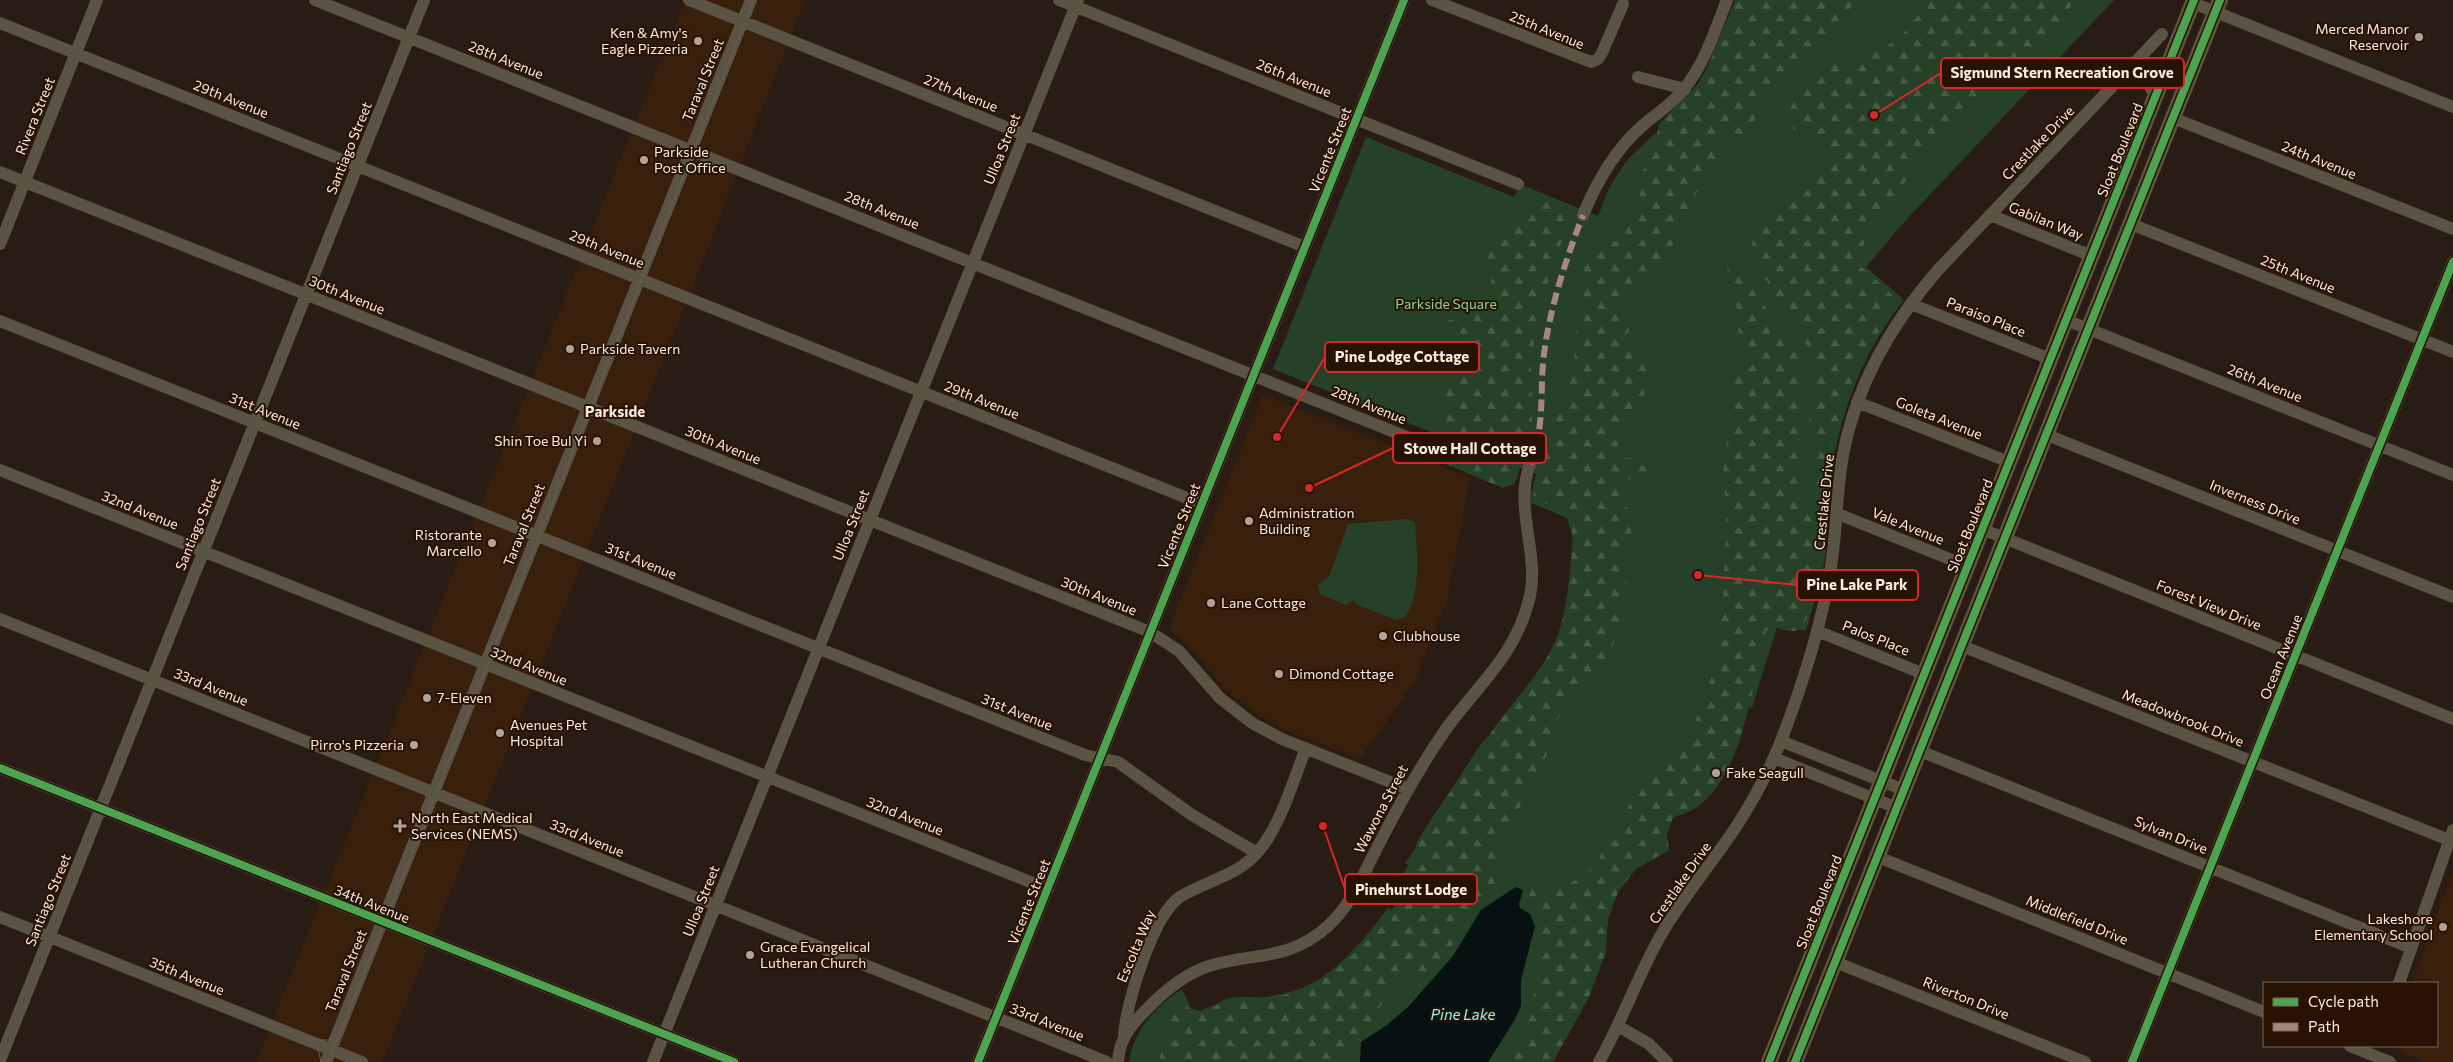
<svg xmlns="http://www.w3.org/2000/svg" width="2453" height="1062" viewBox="0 0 2453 1062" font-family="Commissioner,sans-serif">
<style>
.built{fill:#39200d}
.green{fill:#274028}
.forest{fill:url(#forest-firs)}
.water{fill:#071111}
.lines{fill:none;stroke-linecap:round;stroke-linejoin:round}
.minor{stroke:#5b5444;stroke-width:12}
.major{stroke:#5c543b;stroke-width:16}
.tram{stroke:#655d53;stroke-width:1}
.quiet{stroke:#a5887d;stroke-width:6;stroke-dasharray:12 6;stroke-linecap:butt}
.cycleway-casing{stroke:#271204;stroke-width:11}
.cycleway{stroke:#4ca352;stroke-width:8}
.poi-dot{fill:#b1a399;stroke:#271204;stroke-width:2}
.labels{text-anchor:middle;stroke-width:4;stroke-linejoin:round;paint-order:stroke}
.poi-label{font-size:14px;fill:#faebe1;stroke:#271204;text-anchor:start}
.street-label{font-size:14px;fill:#faebe1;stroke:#271204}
.park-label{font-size:14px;fill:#8ad892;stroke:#271204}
.neighbourhood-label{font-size:15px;font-weight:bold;fill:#faebe1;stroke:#271204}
.water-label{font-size:15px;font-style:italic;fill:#89f4fa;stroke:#271204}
.leader{fill:none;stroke:#d62828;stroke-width:2}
.callout-dot{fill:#d62828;stroke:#271204;stroke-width:2}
.callout{fill:#271204;stroke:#d62828;stroke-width:2}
.callout-label{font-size:15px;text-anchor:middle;font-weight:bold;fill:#faebe1}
</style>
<defs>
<pattern id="forest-firs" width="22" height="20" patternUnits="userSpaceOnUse" patternTransform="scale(1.25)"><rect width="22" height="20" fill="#274028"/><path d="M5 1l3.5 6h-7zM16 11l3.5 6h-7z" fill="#475c47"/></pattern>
</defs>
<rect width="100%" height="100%" fill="#291c14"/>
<path class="built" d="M685 0H805L688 298 382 1062H256Z
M1263 395 1470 477 1447 601 1415 681 1360 759 1281 728 1250 710 1222 686 1195 653 1171 631V623Z
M2453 872V1062H2422L2391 1046H2437V983H2412Z"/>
<path class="green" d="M1735 0H2114L1906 220 1866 267 1904 300C1861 354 1837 420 1829 489 1826 511 1828 535 1825 557 1822 582 1812 607 1806 631L1778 624 1752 708 1727 698 1608 899 1523 1062H1129C1133 1031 1157 1005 1182 989L1191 1008 1200 1011 1216 1004 1237 1000 1238 1003C1259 998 1282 995 1302 988 1337 974 1366 937 1388 908L1392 910 1403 888 1398 885 1408 865 1405 863 1416 848 1417 842C1432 817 1448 794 1464 770 1474 754 1482 739 1498 728L1564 639 1575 547 1567 518 1531 503V493L1536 474 1273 369 1366 137 1514 197 1520 184 1598 216 1609 188 1627 160 1653 135 1677 118 1705 72Z
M1407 519 1415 522C1417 551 1422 592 1405 617L1396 620 1356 604 1353 600 1346 605 1320 594 1318 585 1329 577 1348 524Z"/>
<path class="forest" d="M1737 0H1858L1772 87 1742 143H1734L1726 134 1721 137 1719 144 1727 150 1729 154 1719 166 1708 167 1711 172 1710 177 1696 193 1673 246 1657 267 1633 279 1625 307 1629 329 1626 343C1638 357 1645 357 1654 374 1649 383 1645 394 1640 403 1627 424 1608 428 1623 458H1633L1654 474 1652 487 1644 491 1624 475 1618 486 1632 519 1631 537 1623 564 1626 584 1625 596 1616 638 1606 660 1595 675 1581 687 1558 718 1548 744 1546 757 1525 799 1509 824 1496 862 1507 882 1501 888 1486 895 1464 918 1452 946 1441 962 1424 975 1412 972C1403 981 1390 989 1384 999 1378 1008 1375 1018 1371 1027 1363 1041 1342 1043 1342 1062H1158C1165 1048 1169 1008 1185 1005 1213 1026 1209 1002 1230 998 1242 996 1255 998 1268 997 1291 996 1315 987 1333 972 1357 952 1393 918 1404 889 1412 871 1410 852 1421 836 1445 800 1470 763 1495 727 1516 698 1543 671 1557 637 1567 611 1568 586 1571 560 1574 527 1577 508 1538 502L1534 495 1555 421 1573 375 1582 262 1593 243 1619 241 1626 218 1639 204 1643 171 1654 150 1659 124 1702 80Z
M1928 0H2075L2057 27 1980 103 1953 123 1922 156 1860 250 1861 266 1892 295 1893 308 1860 364 1845 398 1833 438 1827 485 1823 489H1818L1814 483C1811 457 1809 430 1810 404 1810 386 1818 370 1811 352 1807 343 1799 335 1794 327 1785 312 1747 254 1753 239 1759 223 1793 204 1806 192 1816 183 1823 169 1830 158L1829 153 1791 127 1787 121V113L1810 77 1834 62 1867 56 1894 42 1910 27Z
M1543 198 1564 205 1569 214 1567 231 1558 250 1536 321 1531 369 1532 423 1517 478 1514 484 1503 488 1448 465 1441 460C1441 438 1439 420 1445 398 1449 384 1459 368 1457 353 1456 344 1450 336 1444 330L1447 321C1455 318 1463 318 1471 315 1486 310 1490 292 1492 278 1484 259 1475 258 1487 238L1508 235C1514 215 1522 204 1543 198Z
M1737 259 1744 263 1770 316 1801 355 1804 369 1798 401 1799 465 1803 495 1819 530 1820 543 1807 617 1804 628C1792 634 1784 630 1772 626L1766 631C1751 684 1746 771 1697 807 1690 812 1681 814 1673 818L1667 834 1669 850 1636 869 1618 892 1608 920 1606 952 1589 997 1553 1062H1504L1527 1027 1537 981 1539 919 1528 893 1531 889 1547 890 1567 885 1584 876 1598 861 1619 819 1646 783 1687 738 1700 711 1714 669 1721 637 1727 516 1723 474 1731 409 1733 369 1743 363 1742 342 1738 329 1741 318 1730 291 1727 267 1730 262Z"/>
<path class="water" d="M1516 887 1523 890 1519 904 1520 908 1530 914 1535 926 1521 980V1006L1514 1021 1488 1062H1360L1361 1042 1387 1025 1408 1007 1453 956 1481 910Z"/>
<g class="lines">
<path class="minor" d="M315 0 1437 449
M689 0 1305 247
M1059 0 1518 184
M1432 0 1591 62 1598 59 1602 53 1623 4
M2193 3 2453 107
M0 23 1202 504
M1638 77 1685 89
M2173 118 2453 229
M0 172 1150 632 1179 651 1220 698 1252 723 1282 739 1408 789
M1583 215C1597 181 1614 151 1641 127 1655 114 1673 104 1684 89 1705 63 1715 30 1727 0
M1990 215 2092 256
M2131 224 2453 352
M0 244 97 0
M1911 304 2050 359
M2066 320 2453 475
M0 321 1085 755 1118 762 1192 815 1257 853
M1857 402 2009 462
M2047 435 2453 597
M0 470 1048 889
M1838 514 1967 566
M1982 529 2453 719
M0 619 1107 1062
M1817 631 1924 674
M1962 646 2449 840
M1781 741 1904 790
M1920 751 2411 948
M1774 758 1897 808
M0 768 734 1062
M1878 857 2264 1012
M0 917 362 1062
M1835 962 2085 1062
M2399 983 2453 830
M1618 1026 1649 1044 1667 1062
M1124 1035C1126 1003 1153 915 1180 897 1205 881 1235 877 1256 854 1280 828 1293 781 1306 748
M2350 1046 2390 1062
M0 1060 424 0
M326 1062 751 0
M653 1062 1078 0
M978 1062 1404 0
M1118 1062C1119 1040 1130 1026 1145 1011 1163 992 1184 974 1209 966 1254 952 1288 962 1328 926 1353 903 1364 872 1380 842 1400 803 1421 765 1446 729 1478 685 1515 656 1529 600 1541 554 1513 509 1530 464
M1599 1062C1624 1018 1639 971 1665 928 1687 893 1713 861 1736 827 1757 795 1774 761 1787 725 1805 676 1821 625 1830 573 1837 534 1836 494 1843 455 1856 385 1892 323 1938 270L2162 34
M2132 1062 2453 262"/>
<path class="major" d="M2125 74C2141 70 2150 80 2156 94
M1769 1062 2194 0
M1795 1062 2220 0"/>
<path class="tram" d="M223 1005 313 1040H328L340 1031
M308 1039 318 1049 321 1062
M328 1062 754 0"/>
<path class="quiet" d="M1530 464C1546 422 1539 396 1544 354 1550 307 1566 259 1583 215"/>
<defs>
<path id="cycleway" d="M0 768 734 1062
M978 1062 1404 0
M1769 1062 2194 0
M1795 1062 2220 0
M2132 1062 2453 262"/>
</defs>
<use href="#cycleway" class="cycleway-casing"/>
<use href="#cycleway" class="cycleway"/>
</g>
<g class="poi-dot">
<circle cx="2419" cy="37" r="5"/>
<circle cx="698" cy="41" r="5"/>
<circle cx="644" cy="160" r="5"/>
<circle cx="570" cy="349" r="5"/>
<circle cx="597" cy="441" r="5"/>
<circle cx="1249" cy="521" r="5"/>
<circle cx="492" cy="543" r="5"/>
<circle cx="1211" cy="603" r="5"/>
<circle cx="1383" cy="636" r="5"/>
<circle cx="1279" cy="674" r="5"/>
<circle cx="427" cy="698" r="5"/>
<circle cx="500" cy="733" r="5"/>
<circle cx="414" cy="745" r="5"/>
<circle cx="1716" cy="773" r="5"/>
<path d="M397.5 818.5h5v5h5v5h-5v5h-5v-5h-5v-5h5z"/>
<circle cx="2443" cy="927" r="5"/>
<circle cx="750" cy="955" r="5"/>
</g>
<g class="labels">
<g class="poi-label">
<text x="2409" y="34" text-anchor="end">Merced Manor<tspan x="2409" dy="16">Reservoir</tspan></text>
<text x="688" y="38" text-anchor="end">Ken &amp; Amy's<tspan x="688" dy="16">Eagle Pizzeria</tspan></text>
<text x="654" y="157">Parkside<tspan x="654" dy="16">Post Office</tspan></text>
<text x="580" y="354">Parkside Tavern</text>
<text x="587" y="446" text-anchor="end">Shin Toe Bul Yi</text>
<text x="1259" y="518">Administration<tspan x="1259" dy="16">Building</tspan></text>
<text x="482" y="540" text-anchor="end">Ristorante<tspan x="482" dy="16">Marcello</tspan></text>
<text x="1221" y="608">Lane Cottage</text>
<text x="1393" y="641">Clubhouse</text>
<text x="1289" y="679">Dimond Cottage</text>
<text x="437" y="703">7-Eleven</text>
<text x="510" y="730">Avenues Pet<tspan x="510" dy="16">Hospital</tspan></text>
<text x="404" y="750" text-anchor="end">Pirro's Pizzeria</text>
<text x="1726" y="778">Fake Seagull</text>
<text x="411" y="823">North East Medical<tspan x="411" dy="16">Services (NEMS)</tspan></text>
<text x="2433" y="924" text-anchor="end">Lakeshore<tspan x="2433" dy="16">Elementary School</tspan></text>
<text x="760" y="952">Grace Evangelical<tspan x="760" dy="16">Lutheran Church</tspan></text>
</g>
<g class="street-label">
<text transform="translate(1547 30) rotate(22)" y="5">25th Avenue</text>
<text transform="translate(506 60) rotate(22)" y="5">28th Avenue</text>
<text transform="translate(1294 78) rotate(22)" y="5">26th Avenue</text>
<text transform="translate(703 80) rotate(-68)" y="5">Taraval Street</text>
<text transform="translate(961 93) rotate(22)" y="5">27th Avenue</text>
<text transform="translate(231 99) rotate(22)" y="5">29th Avenue</text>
<text transform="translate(35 116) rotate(-68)" y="5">Rivera Street</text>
<text transform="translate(2038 143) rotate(-46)" y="5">Crestlake Drive</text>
<text transform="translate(349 148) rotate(-68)" y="5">Santiago Street</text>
<text transform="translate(1002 149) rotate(-68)" y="5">Ulloa Street</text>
<text transform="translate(1330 150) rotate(-68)" y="5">Vicente Street</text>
<text transform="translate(2120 150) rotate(-68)" y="5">Sloat Boulevard</text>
<text transform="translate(2319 160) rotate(22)" y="5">24th Avenue</text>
<text transform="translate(882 210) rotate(22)" y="5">28th Avenue</text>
<text transform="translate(2046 221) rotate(22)" y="5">Gabilan Way</text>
<text transform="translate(607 249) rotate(22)" y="5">29th Avenue</text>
<text transform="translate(2298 274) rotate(22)" y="5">25th Avenue</text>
<text transform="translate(347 295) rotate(22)" y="5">30th Avenue</text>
<text transform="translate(1986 317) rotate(22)" y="5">Paraiso Place</text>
<text transform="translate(2265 383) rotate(22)" y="5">26th Avenue</text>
<text transform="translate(982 400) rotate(22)" y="5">29th Avenue</text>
<text transform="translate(1369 405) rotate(22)" y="5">28th Avenue</text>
<text transform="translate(265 411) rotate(22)" y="5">31st Avenue</text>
<text transform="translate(1939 418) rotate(22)" y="5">Goleta Avenue</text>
<text transform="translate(723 445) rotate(22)" y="5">30th Avenue</text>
<text transform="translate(1824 502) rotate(-84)" y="5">Crestlake Drive</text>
<text transform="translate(2255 502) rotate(22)" y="5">Inverness Drive</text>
<text transform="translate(140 510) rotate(22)" y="5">32nd Avenue</text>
<text transform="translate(198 524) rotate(-68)" y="5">Santiago Street</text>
<text transform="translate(524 525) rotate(-68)" y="5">Taraval Street</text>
<text transform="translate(851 525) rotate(-68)" y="5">Ulloa Street</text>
<text transform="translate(1179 526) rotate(-68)" y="5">Vicente Street</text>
<text transform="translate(1908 526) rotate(22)" y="5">Vale Avenue</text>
<text transform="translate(1970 526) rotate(-68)" y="5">Sloat Boulevard</text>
<text transform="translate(641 561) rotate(22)" y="5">31st Avenue</text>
<text transform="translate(1099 596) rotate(22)" y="5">30th Avenue</text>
<text transform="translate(2209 605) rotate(22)" y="5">Forest View Drive</text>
<text transform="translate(1876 638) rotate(22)" y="5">Palos Place</text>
<text transform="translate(2281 657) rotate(-68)" y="5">Ocean Avenue</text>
<text transform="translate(529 666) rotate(22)" y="5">32nd Avenue</text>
<text transform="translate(211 687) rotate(22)" y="5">33rd Avenue</text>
<text transform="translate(1017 712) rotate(22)" y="5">31st Avenue</text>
<text transform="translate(2183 718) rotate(22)" y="5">Meadowbrook Drive</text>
<text transform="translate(1381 809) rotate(-62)" y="5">Wawona Street</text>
<text transform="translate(905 816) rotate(22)" y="5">32nd Avenue</text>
<text transform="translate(2171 835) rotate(22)" y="5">Sylvan Drive</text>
<text transform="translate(587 838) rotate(22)" y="5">33rd Avenue</text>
<text transform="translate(1680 883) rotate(-55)" y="5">Crestlake Drive</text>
<text transform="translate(48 900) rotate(-68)" y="5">Santiago Street</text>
<text transform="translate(701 901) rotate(-68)" y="5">Ulloa Street</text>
<text transform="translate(1029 902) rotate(-68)" y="5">Vicente Street</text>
<text transform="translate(1819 902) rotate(-68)" y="5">Sloat Boulevard</text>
<text transform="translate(372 904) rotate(22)" y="5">34th Avenue</text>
<text transform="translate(2077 920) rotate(22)" y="5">Middlefield Drive</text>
<text transform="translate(1136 946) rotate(-67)" y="5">Escolta Way</text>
<text transform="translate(346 971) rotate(-68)" y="5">Taraval Street</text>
<text transform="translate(187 976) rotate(22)" y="5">35th Avenue</text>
<text transform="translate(1966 998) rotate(22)" y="5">Riverton Drive</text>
<text transform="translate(1047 1022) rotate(22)" y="5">33rd Avenue</text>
</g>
<g class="park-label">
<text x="1446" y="309">Parkside Square</text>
</g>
<g class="neighbourhood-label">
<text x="615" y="417">Parkside</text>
</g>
<g class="water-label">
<text x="1463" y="1020">Pine Lake</text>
</g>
</g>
<path class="leader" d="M1874 115L1941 73M1277 437L1325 357M1309 488L1393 448M1698 575L1797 585M1323 826L1345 889"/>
<g class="callout-dot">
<circle cx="1874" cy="115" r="5"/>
<circle cx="1277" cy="437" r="5"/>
<circle cx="1309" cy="488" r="5"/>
<circle cx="1698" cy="575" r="5"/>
<circle cx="1323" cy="826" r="5"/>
</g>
<g class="callout">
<rect x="1941" y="58" width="243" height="30" rx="5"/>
<rect x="1325" y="342" width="154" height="30" rx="5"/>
<rect x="1393" y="433" width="153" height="30" rx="5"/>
<rect x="1797" y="570" width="121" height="30" rx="5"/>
<rect x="1345" y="874" width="132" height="30" rx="5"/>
</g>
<g class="callout-label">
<text x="2062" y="78">Sigmund Stern Recreation Grove</text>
<text x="1402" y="362">Pine Lodge Cottage</text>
<text x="1470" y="454">Stowe Hall Cottage</text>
<text x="1857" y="590">Pine Lake Park</text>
<text x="1411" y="895">Pinehurst Lodge</text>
</g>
<rect x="2263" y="982" width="175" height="65" fill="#271204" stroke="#7b695c"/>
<rect x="2273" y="998" width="25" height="8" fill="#4ca352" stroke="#7b695c"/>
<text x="2308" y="1007" font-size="15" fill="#faebe1">Cycle path</text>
<rect x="2273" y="1023" width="25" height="8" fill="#a5887d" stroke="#7b695c"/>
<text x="2308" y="1032" font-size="15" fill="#faebe1">Path</text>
</svg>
